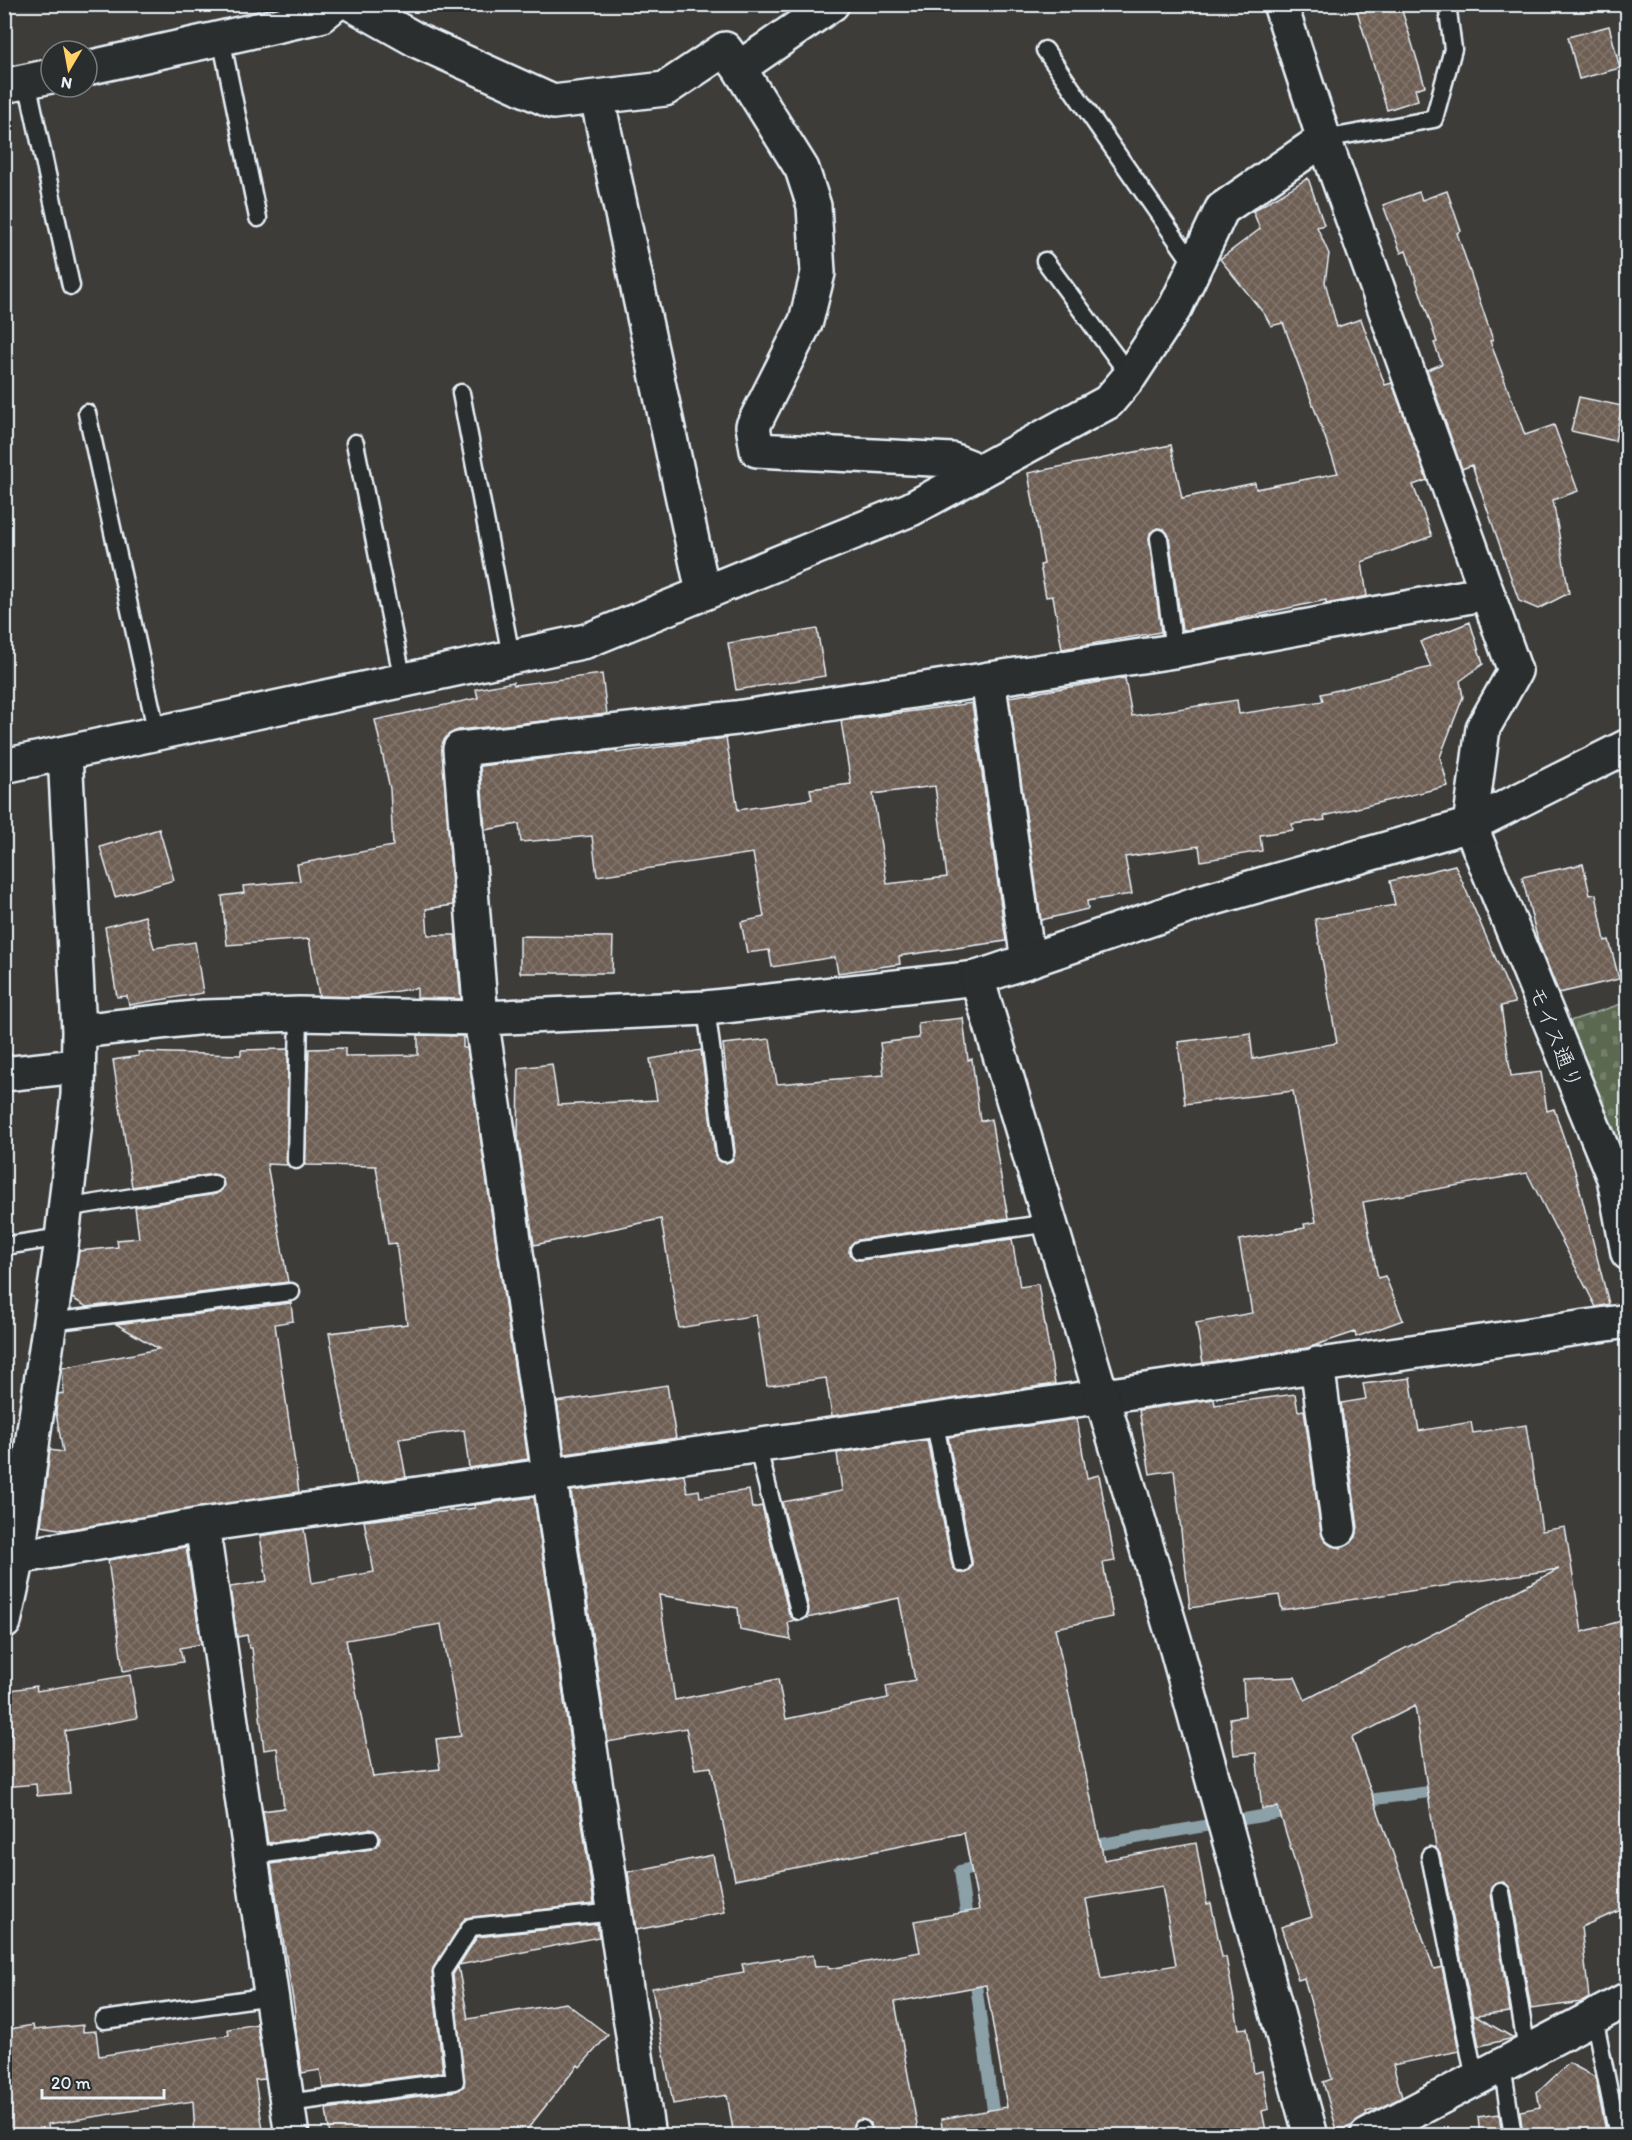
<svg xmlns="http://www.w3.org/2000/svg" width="1632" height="2140" viewBox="0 0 1632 2140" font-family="Itim,'Klee One',sans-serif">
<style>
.cemetery{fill:url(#cemetery-stones);stroke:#a2ada4;stroke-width:1.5}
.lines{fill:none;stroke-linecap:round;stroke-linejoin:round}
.stream{stroke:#8ca0a8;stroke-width:12}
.building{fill:url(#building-cross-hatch);stroke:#e8f1f8;stroke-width:1.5;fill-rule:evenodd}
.lane-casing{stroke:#e8f1f8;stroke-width:21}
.street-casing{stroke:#e8f1f8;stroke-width:38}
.secondary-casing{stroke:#e8f1f8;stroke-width:38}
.lane{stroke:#2a2d2e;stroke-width:16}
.street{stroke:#2a2d2e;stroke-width:33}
.secondary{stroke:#2a2d2e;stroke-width:33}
.labels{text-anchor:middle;stroke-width:4.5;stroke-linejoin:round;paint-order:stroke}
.street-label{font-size:22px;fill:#e8f1f8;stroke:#2a2d2e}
</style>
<defs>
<pattern id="cemetery-stones" width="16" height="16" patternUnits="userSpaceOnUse" patternTransform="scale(1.5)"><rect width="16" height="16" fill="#5b6951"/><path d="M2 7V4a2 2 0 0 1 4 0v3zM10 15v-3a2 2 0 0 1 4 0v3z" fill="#737f6b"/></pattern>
<pattern id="building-cross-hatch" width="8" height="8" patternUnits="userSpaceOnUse" patternTransform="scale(1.5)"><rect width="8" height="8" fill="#6e5e54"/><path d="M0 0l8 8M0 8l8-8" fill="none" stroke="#83766d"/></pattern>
</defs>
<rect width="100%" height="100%" fill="#3e3c39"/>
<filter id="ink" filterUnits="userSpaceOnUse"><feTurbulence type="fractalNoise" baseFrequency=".0167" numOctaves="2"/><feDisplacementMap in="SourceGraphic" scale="12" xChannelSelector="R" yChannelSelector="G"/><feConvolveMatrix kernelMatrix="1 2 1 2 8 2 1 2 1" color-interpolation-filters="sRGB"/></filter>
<g filter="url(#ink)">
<path class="cemetery" d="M1627 1002V1162L1625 1163 1570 1021Z"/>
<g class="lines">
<path class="stream" d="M1360 1801 1444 1790
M1085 1847 1295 1810
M968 1926 960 1871 985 1866
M974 1970 995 2125"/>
</g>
<path class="building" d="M1355 4H1400L1425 86 1415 89 1418 100 1387 110Z
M1609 26 1620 68 1579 79 1568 37Z
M1308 178 1324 225 1317 227 1329 254 1325 282 1337 327 1361 319 1385 385 1392 383 1427 480 1413 485 1432 536 1362 562 1367 596 1326 604V600L1187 630 1182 629 1169 536 1164 529 1157 528 1150 533 1149 539 1161 632 1062 649 1053 596 1046 597 1040 565 1044 564 1028 473 1171 445 1182 498 1255 483 1256 489 1338 473 1283 323 1271 326 1265 315 1220 259 1260 229 1253 211Z
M1447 191 1461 231 1457 233 1493 340 1490 341 1525 435 1554 425 1578 491 1553 500 1569 593 1538 609 1519 601 1472 465 1462 469 1427 370 1442 364 1434 343 1437 342 1406 251 1401 253 1383 205 1419 192 1422 200Z
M1579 397 1622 406 1615 441 1571 431Z
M1470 622 1483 664 1460 681 1463 697 1440 757 1448 786 1324 816 1325 820 1292 824 1293 830 1260 835 1262 851 1201 861 1199 846 1125 857 1132 894 1087 901 1088 909 1041 920 1009 697 1125 678 1132 716 1237 700 1239 714 1323 701 1321 694 1431 667 1420 642Z
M817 629 825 676 736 690 728 643Z
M602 674 607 714 458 730 449 734 443 742 453 905 426 909 428 935H455L461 999 417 998V988L358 997 319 996 309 939 227 945 222 896 244 893 243 886 300 881 297 864 393 846 390 789 375 720 478 698 476 689 513 682 514 685Z
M972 703 1006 941 899 956 900 964 838 973 835 957 772 967 769 950 747 953 741 922 764 917 753 853 597 876 592 836 521 842 519 824 485 830 480 766 616 750 617 753 726 738 738 810 812 799 810 789 851 784 841 721ZM935 786 947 877 887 884 873 794Z
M159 829 174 880 115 897 100 847Z
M1583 864 1590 895 1596 894 1605 941 1609 940 1619 979 1559 993 1538 941 1522 877Z
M1455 865 1515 1003 1501 1006 1511 1076 1541 1072 1547 1111 1554 1109 1575 1171 1609 1304 1596 1307 1527 1173 1363 1202 1378 1278 1385 1276 1403 1320 1356 1337 1355 1332 1307 1348 1203 1363 1196 1323 1252 1313 1239 1240 1305 1228 1304 1224 1316 1222 1293 1091 1185 1104 1178 1042 1250 1033 1253 1059 1337 1043 1315 919 1395 905 1390 881Z
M145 916 154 948 195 942 203 993 129 1005 127 996 117 997 105 927Z
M520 936 613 937 612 973H520Z
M963 1018 968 1060 972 1059 980 1121 991 1119 1008 1218 858 1240 850 1246 849 1252 855 1259 860 1260 1012 1239 1020 1287 1038 1284 1055 1384 832 1416 826 1378 767 1386 756 1315 679 1328 661 1219 534 1245 518 1138 519 1068 552 1064 558 1105 657 1100 650 1059 701 1050 715 1154 717 1160 726 1163 732 1161 735 1152 723 1044 770 1039 777 1084 884 1075 880 1043 919 1038 918 1023Z
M418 1035 463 1036V1048H467L528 1459 469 1468 464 1430 399 1439 406 1477 357 1484 329 1333 407 1324 396 1243 388 1244 376 1166 305 1165 309 1049 345 1048V1056L418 1055Z
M288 1049 287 1165 267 1164 288 1282 87 1307 72 1298 79 1251 118 1247 117 1240 139 1238 135 1207 216 1194 224 1187 222 1178 213 1174 132 1187 113 1060 139 1056 138 1052 241 1055V1050Z
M291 1303 293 1321 275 1324 299 1492 64 1530 41 1526 50 1450 63 1452 56 1413 58 1394 64 1393 62 1368 159 1349 116 1324Z
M1410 1378 1419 1431 1471 1422 1473 1433 1526 1425 1542 1531 1565 1527 1582 1632 1628 1619V1907L1581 1927 1589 1998 1582 2002 1531 2009 1511 1890 1504 1882 1494 1884 1491 1894 1510 2012 1475 2016 1514 2038 1479 2046 1440 1854 1436 1848 1415 1706 1352 1738 1434 1969 1442 1967 1459 2051 1393 2065 1402 2097 1381 2108 1366 2112 1367 2115 1351 2126 1337 2130 1323 2082 1332 2079 1304 1978 1298 1980 1281 1927 1312 1917 1278 1807 1262 1809 1256 1753 1234 1755 1230 1718 1245 1716 1243 1679 1295 1677 1305 1700 1559 1569 1282 1610 1279 1595 1190 1608 1174 1470 1150 1474 1139 1410 1214 1399 1215 1405 1295 1394 1298 1411 1304 1410 1321 1532 1325 1541 1332 1546 1341 1548 1351 1543 1356 1537 1358 1527 1341 1403 1366 1399 1363 1384Z
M667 1385 676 1438 565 1454 557 1402Z
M1077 1419 1087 1478 1099 1475 1115 1561 1103 1563 1113 1617 1055 1628 1104 1860 1196 1843 1207 1904 1211 1903 1222 1957H1226L1239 2029 1247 2028 1254 2073 1262 2071 1269 2109 1262 2111 1267 2136H943L941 2119 1007 2107 986 1985 895 2002 919 2136H873L871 2123 861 2119 853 2125 852 2136H734L727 2095 673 2104 652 1988 744 1972 742 1964 779 1958 780 1960 813 1955 815 1967 828 1966 829 1969 920 1952 914 1921 979 1910 964 1833 735 1880 711 1767 695 1769 686 1728 608 1742 571 1491 684 1475 687 1492 699 1490 700 1497 749 1490 752 1508 762 1506 789 1614 795 1620 788 1622 791 1640 740 1630 738 1608 659 1595 675 1700 778 1679 786 1719 888 1698 886 1686 915 1680 899 1598 807 1618 809 1608 782 1502 842 1491 837 1453 927 1440 952 1565 958 1573H965L972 1567V1561L948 1437ZM1162 1886 1176 1965 1101 1979 1086 1899Z
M534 1497 594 1904 465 1918 432 1972 443 2072 323 2088 320 2070 302 2073 294 2019 295 2012 271 1864 371 1849 379 1843 380 1837 374 1830 369 1829 268 1843 263 1811 284 1808 277 1748 264 1750 252 1648H249L247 1635 237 1637 230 1587 267 1581 260 1536 304 1529 312 1583 374 1572 364 1521 475 1508 474 1505ZM441 1624 461 1736 436 1739 440 1769 373 1777 346 1640Z
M186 1547 201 1644 180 1648 183 1662 123 1671 108 1560Z
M130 1675 137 1718 65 1731 70 1793 37 1796 36 1784 4 1787V1736L12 1735 4 1691 36 1686 37 1691Z
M713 1855 725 1912 636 1930 628 1872Z
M597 1924 599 1937 459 1965 477 1937Z
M458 1966 468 2019 566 2003 608 2035 580 2067 578 2065 522 2136H330L326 2109 456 2091 464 2086 453 1975Z
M257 2024 265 2079 255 2080 264 2136H195L193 2101 48 2124 50 2136H4V2030L33 2025 34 2030 83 2025V2032L96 2031 99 2056 229 2035 228 2029Z
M1569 2063 1595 2077 1607 2136H1523L1520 2111 1540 2107 1537 2093Z
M1619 2089 1628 2093V2130Z
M1499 2114 1502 2136H1480L1478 2117Z"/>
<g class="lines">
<defs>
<path id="lane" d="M221 38 258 218
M1045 50 1196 268
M27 81 71 286
M1324 139 1434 119 1453 49 1447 4
M1045 261 1130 376
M461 393 511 656
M87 413 157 734
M355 443 403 681
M1159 538 1174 651
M706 1008 725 1153
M296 1160 299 1014
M65 1208 214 1184
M4 1246 62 1237
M859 1250 1050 1223
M50 1322 291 1292
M934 1419 962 1563
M757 1445 799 1611
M251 1856 370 1839
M1430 1856 1475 2079
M1501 1892 1527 2051
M1594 2017 1618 2136
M104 2020 271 1996
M1502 2065 1513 2136
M287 2103 455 2081 442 1972 471 1927 615 1912
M862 2129 863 2136"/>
<path id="street" d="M352 4 420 42 553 102 665 89 725 49 739 68 832 4
M87 68 320 16 335 4
M739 68 802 169 814 206 818 273 806 321 753 426 757 450 952 460 970 467 975 474
M4 86 51 76
M597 97 703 592
M988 679 1028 961
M4 766 586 641 911 509 1108 402 1130 376 1176 306 1222 209 1324 139
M1470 825 1614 1178 1628 1253
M79 1031 204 1017 299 1014 481 1018 706 1008 977 978
M4 1074 77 1066
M1317 1364 1339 1529
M202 1525 292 2136
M18 1557 202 1525 1628 1321
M4 1622 18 1557 34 1430 61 1247 78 1095 79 1031 65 753
M648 2136 481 1018 460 749 736 718 1174 651 1487 593
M1367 2136 1628 1999"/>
<path id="secondary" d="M1280 4 1324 139 1515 671 1483 728 1470 825
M1311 2136 1174 1639 977 978 1204 901 1470 825 1628 746"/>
</defs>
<use href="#lane" class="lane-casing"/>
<use href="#street" class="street-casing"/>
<use href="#secondary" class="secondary-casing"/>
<use href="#lane" class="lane"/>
<use href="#street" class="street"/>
<use href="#secondary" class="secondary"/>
</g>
</g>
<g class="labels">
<g class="street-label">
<text transform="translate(1556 1037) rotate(68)" y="8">モイス通り</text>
</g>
</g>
<rect width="1632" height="2140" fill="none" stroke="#2a2d2e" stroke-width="24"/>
<rect x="12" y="12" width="1608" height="2116" fill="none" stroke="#e8f1f8" stroke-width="2" filter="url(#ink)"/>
<g transform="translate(69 69) rotate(190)"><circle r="28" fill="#2a2d2e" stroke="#767b7f" stroke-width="1.5"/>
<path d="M0-4.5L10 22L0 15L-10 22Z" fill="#ffd166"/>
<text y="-9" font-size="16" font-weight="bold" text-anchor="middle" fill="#e8f1f8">N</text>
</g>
<path d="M42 2089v9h122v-9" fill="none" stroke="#e8f1f8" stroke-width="3"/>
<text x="51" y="2089" font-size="18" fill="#e8f1f8" stroke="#2a2d2e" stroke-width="4.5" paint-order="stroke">20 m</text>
</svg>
